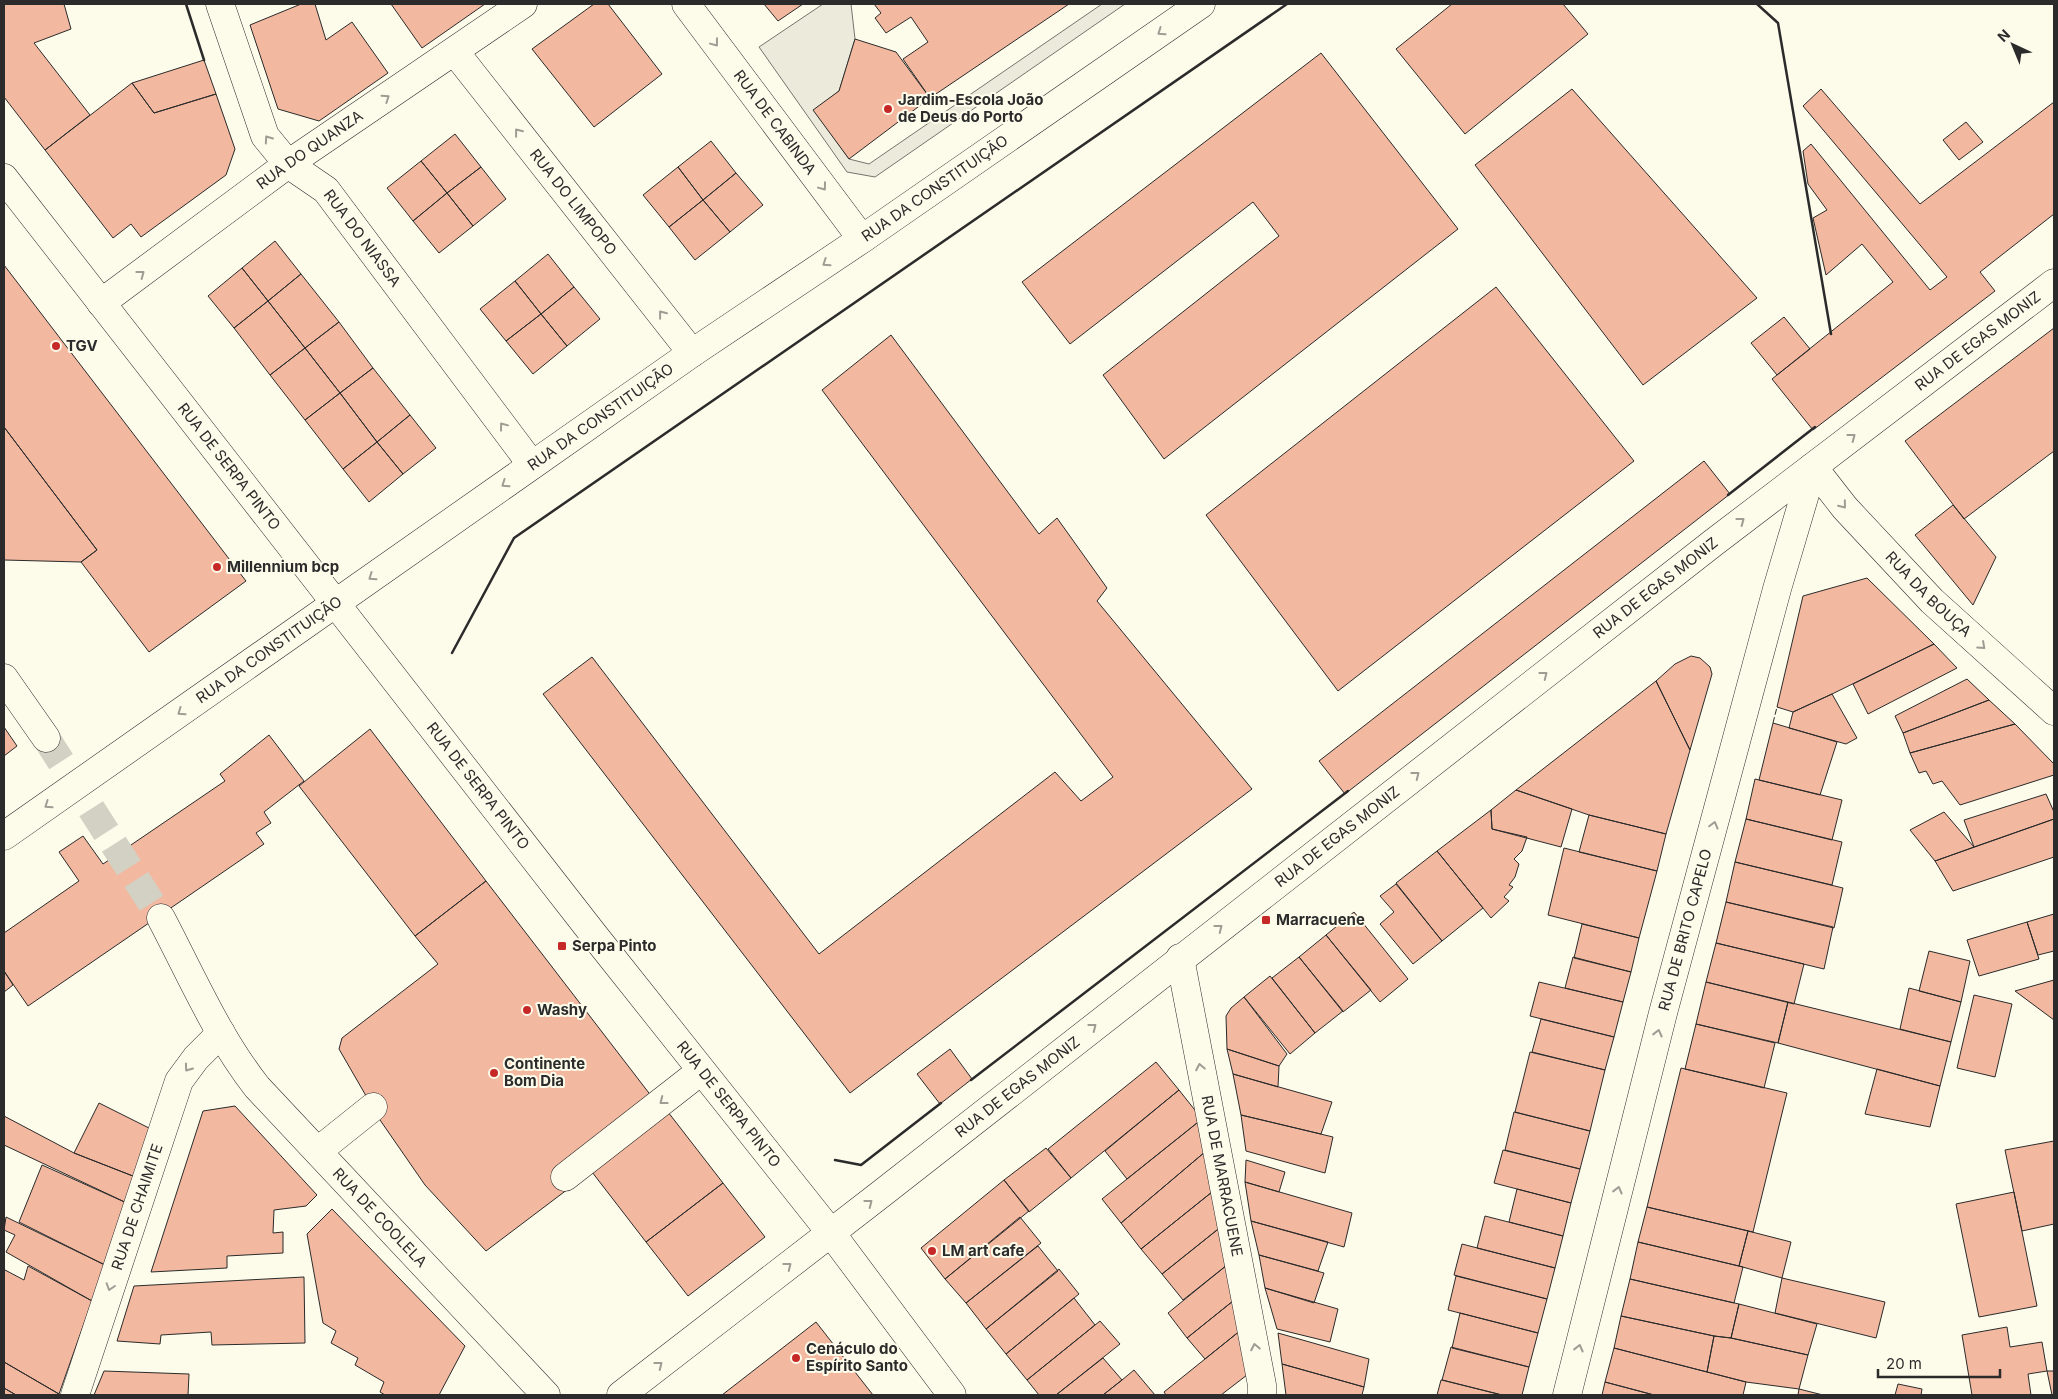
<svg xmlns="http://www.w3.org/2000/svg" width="2058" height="1399" viewBox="0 0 2058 1399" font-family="Inter,sans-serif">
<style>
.green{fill:#ecebdb;stroke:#74746e}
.building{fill:#f2b8a0;stroke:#2b2b2b}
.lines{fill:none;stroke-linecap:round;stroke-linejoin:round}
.minor-tunnel{stroke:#d3d1c4;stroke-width:28;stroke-dasharray:28 14;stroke-linecap:butt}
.minor-casing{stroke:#2b2b2b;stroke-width:29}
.major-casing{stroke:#2b2b2b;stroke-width:29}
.minor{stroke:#fdfbea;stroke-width:28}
.major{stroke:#fdfbea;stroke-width:28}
.fence{stroke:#2b2b2b;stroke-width:1;stroke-dasharray:6 2.5;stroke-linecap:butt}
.wall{stroke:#2b2b2b;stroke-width:2.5}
.oneway{stroke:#9e9d94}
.poi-dot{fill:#c62828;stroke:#fdfbea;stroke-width:2}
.labels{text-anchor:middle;stroke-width:4;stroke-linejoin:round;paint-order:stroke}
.poi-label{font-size:15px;font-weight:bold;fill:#2b2b2b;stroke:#fdfbea;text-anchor:start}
.street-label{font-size:15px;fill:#2b2b2b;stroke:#fdfbea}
</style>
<rect width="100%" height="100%" fill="#fdfbea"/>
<path class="green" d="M823 4H851L855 39 839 91 814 110 849 159 869 164 1102 4H1125L875 177 847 172 759 47Z"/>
<path class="building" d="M4 4H64L71 29 34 43 90 115 45 150 4 97Z
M301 4H315L326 40 352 22 388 73 319 121 278 109 250 25Z
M391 4H485L422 48Z
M594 4H608L662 74 594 127 532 49Z
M764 4H803L778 21Z
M874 4H1069L930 98 903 59 928 42 911 17 886 33 875 18 881 13Z
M1452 4H1563L1588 34 1465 134 1396 49Z
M855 39 896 52 930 98 849 159 813 110 839 91Z
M1321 53 1458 229 1164 459 1103 375 1279 236 1253 202 1070 344 1022 282Z
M204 60 216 94 154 113 132 83Z
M132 83 154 113 216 94 235 149 226 175 141 237 131 224 113 238 45 150Z
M1572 89 1757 298 1643 385 1475 165Z
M1821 89 1920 204 2054 102V214L1980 272 1995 291 1813 430 1772 379 1893 282 1862 244 1826 275 1813 218 1827 210 1808 184 1803 151 1811 144 1930 290 1947 277 1803 106Z
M1966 122 1983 142 1959 160 1943 140Z
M455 134 481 167 447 193 421 161Z
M711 141 736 173 703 200 678 167Z
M421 161 447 193 413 221 387 188Z
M481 167 506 199 473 226 447 193Z
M678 167 703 200 669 227 643 195Z
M736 173 763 205 730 232 703 200Z
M447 193 473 226 439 253 413 221Z
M703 200 730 232 695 260 669 227Z
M275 241 301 274 268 301 242 268Z
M548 254 574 287 541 314 515 281Z
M4 265 246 581 149 652 81 562 97 550 4 427Z
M242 268 268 301 234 328 208 296Z
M301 274 339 322 305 348 268 301Z
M515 281 541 314 506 341 480 309Z
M574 287 600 319 567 346 541 314Z
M1496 287 1634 461 1338 691 1206 515Z
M268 301 305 348 270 375 234 328Z
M541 314 567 346 533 374 506 341Z
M1784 317 1810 349 1777 375 1751 343Z
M339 322 373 368 340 393 305 348Z
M2054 328V451L1964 519 1905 441Z
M891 335 1039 534 1057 518 1107 588 1097 601 1252 789 850 1093 543 694 592 657 819 954 1055 772 1081 801 1113 777 822 390Z
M305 348 340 393 305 420 270 375Z
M373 368 410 415 377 442 340 393Z
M340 393 377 442 343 469 305 420Z
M410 415 436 448 403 474 377 442Z
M4 427 97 550 81 562 4 560Z
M377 442 403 474 369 502 343 469Z
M1704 461 1730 494 1345 794 1319 761Z
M1953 505 1996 557 1973 605 1915 535Z
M1867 578 1934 644 1832 694 1793 712 1777 707 1803 596Z
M1934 644 1957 668 1868 714 1853 684Z
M1691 656 1700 658 1710 667 1712 674 1690 750 1656 681 1675 664Z
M1967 679 1989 700 1903 733 1895 716Z
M1656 681 1690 750 1666 834 1589 815 1516 790Z
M1832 694 1857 738 1846 744 1789 728 1793 712Z
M1989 700 2015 724 1910 753 1903 733Z
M1773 723 1837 742 1820 795 1759 780Z
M2015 724 2054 764V775L1960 805 1942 781 1933 784 1926 771 1919 773 1910 753Z
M4 727 17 746 4 756Z
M370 729 486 881 415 936 299 786Z
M269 735 304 781 264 812 271 823 256 833 264 844 28 1006 4 971V933L79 881 59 852 83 836 103 864 225 781 220 774Z
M1755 779 1842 800 1832 840 1746 819Z
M1516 790 1572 809 1561 847 1492 829 1491 810Z
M2046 794 2054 812V819L1974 847 1964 820Z
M1491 810 1492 829 1527 837 1522 851 1514 859 1519 864 1515 877 1509 885 1513 887 1504 897 1509 901 1491 918 1437 851Z
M1944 812 1974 847 1935 861 1910 830Z
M1589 815 1666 834 1657 871 1579 852Z
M1746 819 1842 842 1832 885 1735 862Z
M2054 819V857L1953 891 1935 861Z
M1564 848 1657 871 1639 938 1548 915Z
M1437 851 1483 908 1442 941 1396 883Z
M1735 862 1843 888 1834 928 1726 902Z
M486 881 652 1097 572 1186 486 1251 425 1185 380 1120 339 1049 342 1038 438 964 415 936Z
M1396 884 1442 941 1413 964 1380 924 1394 912 1380 896Z
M1726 902 1833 927 1824 969 1716 943Z
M1354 912 1408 979 1380 1002 1326 935Z
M2054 914V951L2038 955 2027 922Z
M2027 922 2039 959 1979 976 1967 940Z
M1582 924 1639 938 1631 972 1574 958Z
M1326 935 1371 990 1343 1012 1299 957Z
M1716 943 1804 964 1794 1004 1706 982Z
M1929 951 1970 961 1961 1002 1919 991Z
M1299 957 1343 1011 1315 1033 1272 978Z
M1573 957 1631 972 1623 1002 1565 988Z
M4 971 13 985 4 992Z
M1270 976 1315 1033 1290 1054 1244 997Z
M2054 980V1020L2015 991Z
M1539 982 1623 1002 1614 1037 1530 1016Z
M1706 982 1788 1002 1778 1043 1696 1024Z
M1909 988 1961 1002 1951 1042 1900 1029Z
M1974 995 2012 1004 1995 1077 1957 1068Z
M1244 997 1287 1054 1279 1066 1227 1049 1226 1016 1231 1008Z
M1788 1002 1951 1042 1940 1086 1778 1043Z
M1541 1019 1614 1037 1605 1070 1532 1052Z
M1696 1024 1775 1043 1764 1088 1685 1069Z
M950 1049 972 1079 940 1104 917 1074Z
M1227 1049 1279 1066 1278 1087 1233 1074Z
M1530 1052 1605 1070 1590 1131 1515 1112Z
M1156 1062 1179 1090 1071 1178 1048 1149Z
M1681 1068 1787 1093 1753 1232 1647 1207Z
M1877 1069 1940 1086 1930 1127 1865 1114Z
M1233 1074 1332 1102 1321 1134 1241 1115Z
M1179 1090 1202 1119 1127 1179 1105 1151Z
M99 1103 153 1130 138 1178 74 1153Z
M235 1106 317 1195 306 1206 274 1210 273 1233 283 1232V1253L227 1256V1268L151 1272 203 1111Z
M668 1112 723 1183 646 1242 592 1172Z
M1514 1112 1590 1131 1580 1169 1505 1150Z
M1241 1115 1333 1137 1325 1173 1246 1151Z
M4 1116 74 1153 138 1178 129 1204 4 1145Z
M1202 1119 1212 1146 1121 1223 1102 1199Z
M2054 1141V1224L2022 1231 2005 1150Z
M1212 1146 1217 1188 1141 1249 1121 1223Z
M1046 1148 1071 1178 1029 1212 1004 1180Z
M1503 1150 1580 1169 1571 1203 1494 1183Z
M1246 1160 1285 1172 1279 1192 1245 1182Z
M42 1165 129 1204 107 1266 19 1222Z
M1004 1180 1029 1211 945 1279 921 1248Z
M1245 1182 1352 1213 1344 1247 1251 1221Z
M723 1183 765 1237 688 1296 646 1242Z
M1217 1188 1227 1222 1162 1274 1141 1249Z
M1517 1189 1571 1203 1563 1236 1509 1222Z
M2014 1192 2037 1306 1979 1317 1956 1204Z
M1647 1207 1748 1231 1739 1266 1638 1242Z
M332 1209 465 1346 439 1395H385L380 1392 384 1382 355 1365 358 1358 331 1343 336 1331 323 1323 307 1234Z
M1485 1216 1563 1236 1555 1268 1477 1248Z
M6 1217 107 1266 92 1301 6 1252 15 1235 4 1230Z
M1020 1217 1041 1243 966 1303 945 1279Z
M1251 1221 1328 1242 1318 1271 1259 1255Z
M1227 1222 1232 1261 1183 1300 1162 1274Z
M1748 1231 1791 1242 1782 1278 1739 1266Z
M1638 1242 1743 1267 1734 1303 1630 1279Z
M1462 1244 1555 1268 1547 1299 1454 1275Z
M1038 1246 1058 1271 986 1329 966 1303Z
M1259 1255 1324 1273 1314 1303 1265 1288Z
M1232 1261 1238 1297 1187 1338 1168 1313Z
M28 1266 92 1301 59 1394 4 1362V1273L5 1270 24 1280Z
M1059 1269 1079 1294 1006 1354 986 1329Z
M1456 1276 1547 1299 1538 1333 1448 1310Z
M304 1277 305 1343 212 1345 211 1332 161 1335 160 1344 117 1341 134 1286Z
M1782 1278 1885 1302 1876 1338 1775 1313Z
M1630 1279 1739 1304 1731 1338 1714 1336 1621 1316Z
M1265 1288 1338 1309 1330 1342 1277 1329Z
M1238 1297 1241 1330 1205 1359 1187 1338Z
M1074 1298 1095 1325 1027 1380 1006 1354Z
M1739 1304 1817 1324 1808 1355 1731 1338Z
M1460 1313 1538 1333 1529 1367 1452 1348Z
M1621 1316 1714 1336 1707 1372 1614 1348Z
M1100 1321 1120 1344 1056 1395H1039L1027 1380Z
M816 1322 873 1395H722Z
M2007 1327 2010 1347 2042 1342 2047 1371 2028 1374 2031 1395H1972L1962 1335Z
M1241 1330 1247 1375 1221 1395H1166L1164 1392Z
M1278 1333 1369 1359 1364 1387 1282 1364Z
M1714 1336 1731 1338 1808 1355 1799 1389 1746 1382 1707 1372Z
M1451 1347 1529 1367 1522 1395H1502L1442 1380Z
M1614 1348 1746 1382 1743 1395H1654L1605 1382Z
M1103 1358 1122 1380 1103 1395H1056Z
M4 1362 59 1394 58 1395H16L4 1388Z
M1282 1364 1364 1387 1362 1395H1286Z
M1134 1370 1155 1395H1103L1122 1380Z
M104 1371 189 1374 188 1395H94Z
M2047 1371H2054V1395H2052Z
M1441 1380H1442L1502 1395H1437Z
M1605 1382 1654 1395H1602Z
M1898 1384 1922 1389 1921 1395H1895Z
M4 1388 16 1395H4Z
M1799 1389 1823 1395H1798Z"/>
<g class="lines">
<path class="minor-tunnel" d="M46 738 161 918"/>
<defs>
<g id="minor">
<path id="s1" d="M220 4 265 136 288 164 326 190 532 465"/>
<path id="s2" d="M686 4 862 239"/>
<path id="s3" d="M455 52 692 353"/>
<path id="s4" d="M4 178 594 935 831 1233 952 1395"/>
<path id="s5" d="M101 303 288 164 523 4"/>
<path id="s6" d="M1813 467 1845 508 1932 601 2054 711"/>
<path d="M4 678 46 738"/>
<path id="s7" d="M161 918C191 975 217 1036 257 1087L546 1395"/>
<path id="s8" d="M1180 958 1262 1385V1395"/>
<path d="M318 1151 373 1107"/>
<path d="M565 1177 701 1071"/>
<path id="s9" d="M75 1395 179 1081 196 1058 221 1033"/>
<path id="s10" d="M1567 1395 1663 1013 1777 589 1813 467"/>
</g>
<g id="major">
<path id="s11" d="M4 836 692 353 862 239 1201 4"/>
<path id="s12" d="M621 1395 881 1194 1713 543 2054 283"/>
</g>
</defs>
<use href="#minor" class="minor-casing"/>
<use href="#major" class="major-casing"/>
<use href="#minor" class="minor"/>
<use href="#major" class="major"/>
<path class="fence" d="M1773 723 1777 707"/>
<path class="wall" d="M186 4 204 60
M1757 4 1778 23 1831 334
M1728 495 1815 427
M452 653 514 538 1287 4
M971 1080 1348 791
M835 1160 861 1165 941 1103"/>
</g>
<defs><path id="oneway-chevron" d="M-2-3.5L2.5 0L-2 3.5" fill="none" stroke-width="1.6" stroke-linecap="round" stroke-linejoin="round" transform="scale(1.25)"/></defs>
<g class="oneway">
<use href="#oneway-chevron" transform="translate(1161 32) rotate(145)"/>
<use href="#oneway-chevron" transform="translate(715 43) rotate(53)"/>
<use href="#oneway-chevron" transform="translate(386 98) rotate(-34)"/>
<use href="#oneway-chevron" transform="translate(518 132) rotate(-128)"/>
<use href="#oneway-chevron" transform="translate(268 139) rotate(-125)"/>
<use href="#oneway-chevron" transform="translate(823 187) rotate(53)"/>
<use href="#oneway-chevron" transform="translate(826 263) rotate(146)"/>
<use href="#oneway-chevron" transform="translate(141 274) rotate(-37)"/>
<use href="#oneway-chevron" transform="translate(662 314) rotate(-128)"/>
<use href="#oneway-chevron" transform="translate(503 426) rotate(-127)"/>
<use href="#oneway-chevron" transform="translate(1852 437) rotate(-37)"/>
<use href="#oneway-chevron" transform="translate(505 484) rotate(145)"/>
<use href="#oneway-chevron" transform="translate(1843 505) rotate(51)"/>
<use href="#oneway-chevron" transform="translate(1741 521) rotate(-37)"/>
<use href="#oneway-chevron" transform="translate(372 577) rotate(145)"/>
<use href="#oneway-chevron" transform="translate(1982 646) rotate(42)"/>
<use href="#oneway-chevron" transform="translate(1544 675) rotate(-38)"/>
<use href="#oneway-chevron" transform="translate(181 712) rotate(145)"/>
<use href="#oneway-chevron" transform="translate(1416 775) rotate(-38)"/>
<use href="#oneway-chevron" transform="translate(48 805) rotate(145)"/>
<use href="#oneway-chevron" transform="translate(1714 825) rotate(-75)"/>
<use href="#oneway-chevron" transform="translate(1219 928) rotate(-38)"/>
<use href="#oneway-chevron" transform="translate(1093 1027) rotate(-38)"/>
<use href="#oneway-chevron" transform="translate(1658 1033) rotate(-76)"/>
<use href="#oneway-chevron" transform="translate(1200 1067) rotate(-101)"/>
<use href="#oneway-chevron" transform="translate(188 1068) rotate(126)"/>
<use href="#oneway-chevron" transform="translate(663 1101) rotate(142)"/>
<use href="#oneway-chevron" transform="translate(1618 1190) rotate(-76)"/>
<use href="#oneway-chevron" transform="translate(869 1203) rotate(-38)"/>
<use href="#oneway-chevron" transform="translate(788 1266) rotate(-38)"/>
<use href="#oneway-chevron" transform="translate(110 1287) rotate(108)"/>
<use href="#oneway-chevron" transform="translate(1255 1347) rotate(-101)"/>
<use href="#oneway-chevron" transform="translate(1579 1348) rotate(-76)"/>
<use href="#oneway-chevron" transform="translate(659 1365) rotate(-38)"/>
</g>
<g class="poi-dot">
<circle cx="888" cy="109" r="5"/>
<circle cx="56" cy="346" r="5"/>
<circle cx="217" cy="567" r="5"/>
<rect x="1261" y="915" width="10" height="10" rx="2.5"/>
<rect x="557" y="941" width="10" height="10" rx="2.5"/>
<circle cx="527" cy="1010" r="5"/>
<circle cx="494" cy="1073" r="5"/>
<circle cx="932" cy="1251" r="5"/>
<circle cx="796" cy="1358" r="5"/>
</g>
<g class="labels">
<g class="poi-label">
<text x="898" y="105">Jardim-Escola João<tspan x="898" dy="17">de Deus do Porto</tspan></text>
<text x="66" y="351">TGV</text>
<text x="227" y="572">Millennium bcp</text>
<text x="1276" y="925">Marracuene</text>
<text x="572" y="951">Serpa Pinto</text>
<text x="537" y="1015">Washy</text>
<text x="504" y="1069">Continente<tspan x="504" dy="17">Bom Dia</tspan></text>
<text x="942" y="1256">LM art cafe</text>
<text x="806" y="1354">Cenáculo do<tspan x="806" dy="17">Espírito Santo</tspan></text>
</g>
<g class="street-label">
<text dy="5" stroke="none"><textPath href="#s2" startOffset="148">RUA DE CABINDA</textPath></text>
<text dy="5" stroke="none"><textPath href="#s5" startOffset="259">RUA DO QUANZA</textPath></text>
<text dy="5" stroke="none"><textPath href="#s11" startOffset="1134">RUA DA CONSTITUIÇÃO</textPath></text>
<text dy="5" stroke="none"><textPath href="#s3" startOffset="191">RUA DO LIMPOPO</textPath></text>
<text dy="5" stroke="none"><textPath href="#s1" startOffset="282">RUA DO NIASSA</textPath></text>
<text dy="5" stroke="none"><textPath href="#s12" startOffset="1718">RUA DE EGAS MONIZ</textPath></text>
<text dy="5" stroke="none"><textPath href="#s11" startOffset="729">RUA DA CONSTITUIÇÃO</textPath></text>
<text dy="5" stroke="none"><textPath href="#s4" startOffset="366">RUA DE SERPA PINTO</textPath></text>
<text dy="5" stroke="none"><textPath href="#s12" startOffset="1312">RUA DE EGAS MONIZ</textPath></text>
<text dy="5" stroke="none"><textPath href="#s6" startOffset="172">RUA DA BOUÇA</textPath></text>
<text dy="5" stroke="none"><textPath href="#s11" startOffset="324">RUA DA CONSTITUIÇÃO</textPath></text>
<text dy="5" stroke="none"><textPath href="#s4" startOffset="771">RUA DE SERPA PINTO</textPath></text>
<text dy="5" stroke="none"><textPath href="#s12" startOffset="908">RUA DE EGAS MONIZ</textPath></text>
<text dy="5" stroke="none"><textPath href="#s10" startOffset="480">RUA DE BRITO CAPELO</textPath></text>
<text dy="5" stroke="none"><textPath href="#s12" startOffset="502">RUA DE EGAS MONIZ</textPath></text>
<text dy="5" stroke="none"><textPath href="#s4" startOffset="1176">RUA DE SERPA PINTO</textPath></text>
<text dy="5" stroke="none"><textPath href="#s8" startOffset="222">RUA DE MARRACUENE</textPath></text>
<text dy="5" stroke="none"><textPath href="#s9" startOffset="198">RUA DE CHAIMITE</textPath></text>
<text dy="5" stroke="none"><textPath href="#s7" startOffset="374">RUA DE COOLELA</textPath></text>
</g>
</g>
<rect width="2058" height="1399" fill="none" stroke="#2b2b2b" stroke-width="10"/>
<g transform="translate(2013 45) rotate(316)" stroke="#fdfbea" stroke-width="4" paint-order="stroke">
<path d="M0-4L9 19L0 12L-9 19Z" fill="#2b2b2b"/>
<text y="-8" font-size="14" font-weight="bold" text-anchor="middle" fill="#2b2b2b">N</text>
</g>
<path d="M1878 1369v8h122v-8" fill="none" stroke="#2b2b2b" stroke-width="2.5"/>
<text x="1886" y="1369" font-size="15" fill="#2b2b2b" stroke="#fdfbea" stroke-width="4" paint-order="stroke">20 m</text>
</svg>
